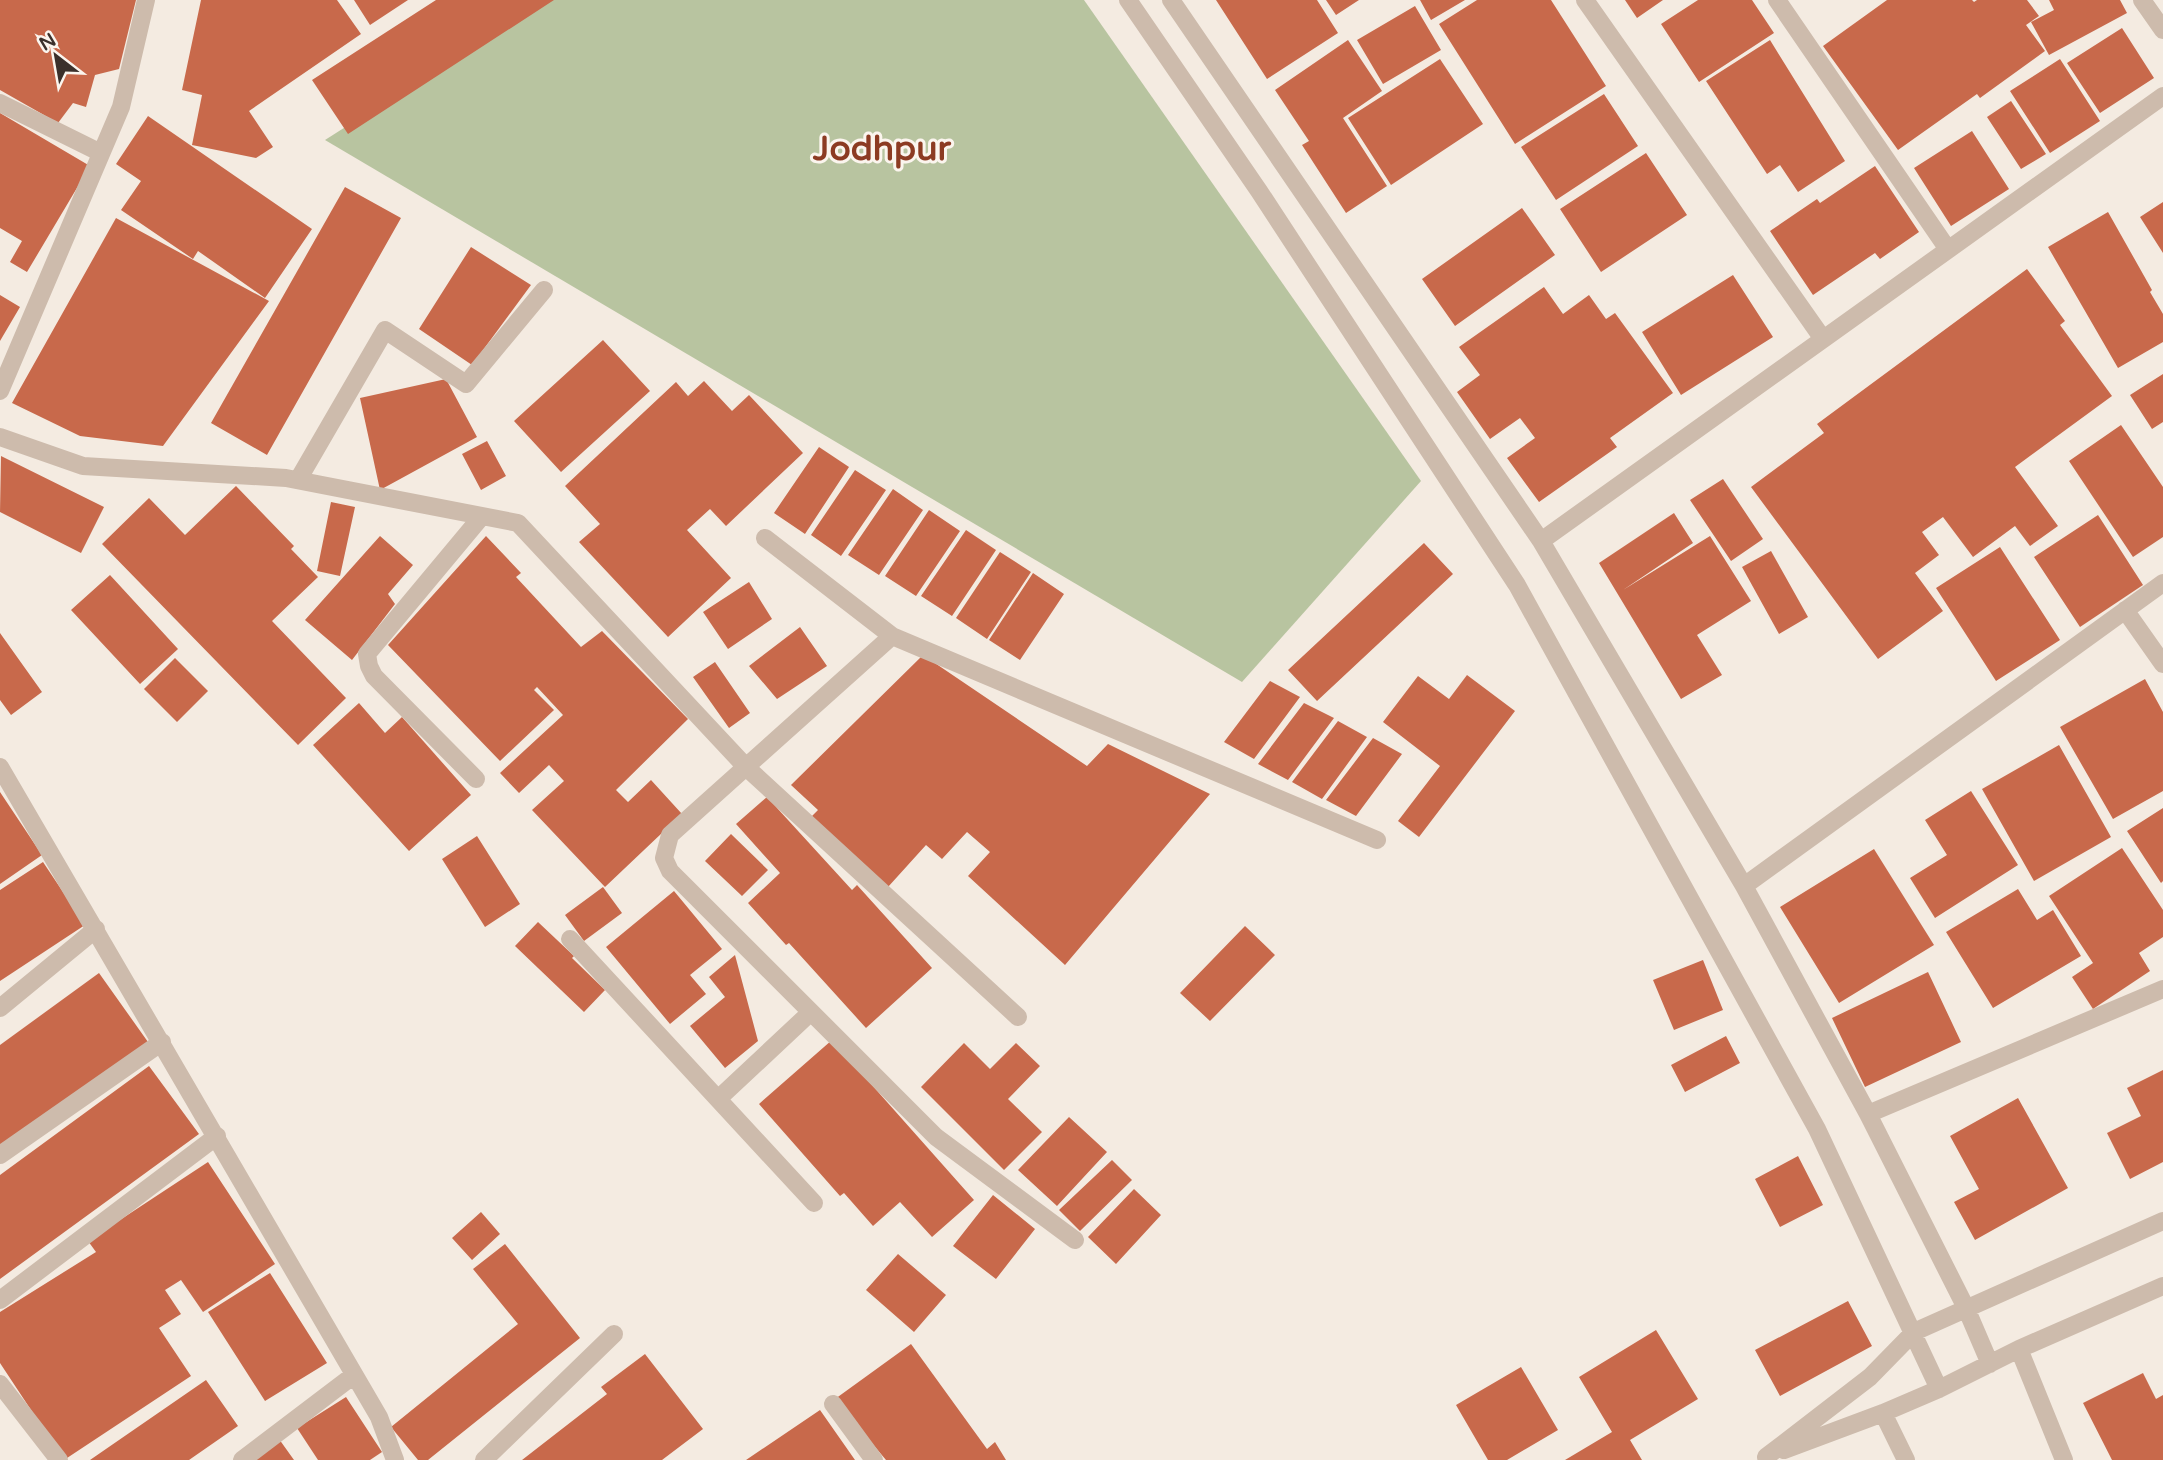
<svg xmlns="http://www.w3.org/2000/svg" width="2163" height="1460" viewBox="0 0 2163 1460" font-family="'Varela Round',sans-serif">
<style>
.green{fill:#b8c4a0}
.building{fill:#c8694b}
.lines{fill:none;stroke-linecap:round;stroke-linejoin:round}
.minor{stroke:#cdbbac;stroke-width:18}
.labels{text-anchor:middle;stroke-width:6;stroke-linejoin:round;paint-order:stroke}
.town-label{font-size:35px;font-weight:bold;fill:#8c3b22;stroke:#fbf5ee}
</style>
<rect width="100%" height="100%" fill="#f4ebe1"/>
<path class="green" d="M545 0H1084L1421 481 1242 682 325 140Z"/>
<path class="building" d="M0 0H136L119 69 95 75 86 107 73 103 58 123 0 90Z
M201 0H337L361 34 249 111 273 147 256 158 192 145 202 95 182 90Z
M354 0H408L370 25Z
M436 0H554L348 134 312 80Z
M1216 0H1317L1338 33 1267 79Z
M1326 0H1359L1336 15Z
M1420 0H1465L1431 20Z
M1477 0H1551L1606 86 1515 144 1439 24Z
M1625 0H1663L1637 18Z
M1698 0H1752L1774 33 1699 82 1661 24Z
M1887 0H1972L1974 2 1977 0H2027L2039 16 2026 25 2045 51 1980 98 1977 94 1898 150 1823 46Z
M2049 0H2120L2127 13 2049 55 2031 22 2054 10Z
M1415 6 1441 50 1383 84 1357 40Z
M2122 28 2154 78 2100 113 2067 63Z
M1348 40 1382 91 1343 118 1387 186 1346 213 1302 145 1309 141 1275 90Z
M1770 40 1845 161 1798 192 1780 165 1767 174 1706 81Z
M1440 59 1483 124 1391 185 1348 118Z
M2060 59 2100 121 2050 153 2010 91Z
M1604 94 1638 146 1556 200 1521 147Z
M2011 101 2046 154 2021 169 1987 117Z
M0 113 90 166 27 272 10 262 22 241 0 228Z
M148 116 312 229 265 298 198 251 193 259 121 210 141 181 116 164Z
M1972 131 2009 189 1951 226 1914 168Z
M1646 153 1687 215 1601 272 1560 209Z
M1875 166 1919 232 1880 259 1875 253 1813 295 1770 231 1817 199 1820 203Z
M345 187 401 218 267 455 211 423Z
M2163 202V253L2140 217Z
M1522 208 1555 255 1455 326 1422 279Z
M2108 212 2152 290 2150 292 2163 314V342L2118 368 2048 247Z
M116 218 269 301 163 446 80 436 12 403Z
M471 247 531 285 472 365 419 329Z
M2027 269 2065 321 2060 325 2112 396 2015 467 2058 526 2030 546 2015 526 1973 557 1943 517 1922 532 1939 555 1915 573 1943 611 1878 659 1751 487 1824 433 1817 424Z
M1733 275 1773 337 1681 395 1642 332Z
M1544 287 1563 314 1589 295 1606 319 1615 313 1673 393 1610 438 1617 447 1539 502 1507 458 1535 438 1520 418 1490 439 1457 392 1480 375 1459 347Z
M0 295 20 307 0 341Z
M603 340 650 391 561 472 514 421Z
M2163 374V422L2152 429 2130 395Z
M446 379 477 437 380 490 360 398Z
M704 381 732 411 749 395 803 453 726 526 710 509 687 530 731 578 668 637 579 542 600 524 565 486 676 382 688 396Z
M2121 425 2163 487V537L2133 557 2069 461Z
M487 441 506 476 481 490 462 454Z
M819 447 849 467 805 534 774 513Z
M1 456 104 507 81 553 0 512Z
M855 470 886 490 841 556 811 535Z
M1723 479 1763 539 1731 561 1690 500Z
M236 486 294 546 291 549 318 577 272 621 346 698 298 745 102 544 149 498 185 535Z
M893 489 923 510 879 575 848 555Z
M331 502 355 507 340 576 317 571Z
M929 510 960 531 916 596 885 576Z
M1674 513 1693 543 1623 590 1710 536 1751 601 1697 635 1722 675 1681 699 1599 563Z
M2098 515 2143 585 2080 627 2034 557Z
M966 530 996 550 952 616 921 596Z
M380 536 413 565 388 594 395 604 352 660 305 620Z
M486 536 521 573 516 577 581 647 602 631 688 719 616 790 628 802 651 780 682 814 605 887 532 810 564 781 549 765 519 793 500 773 563 715 537 687 534 690 554 710 500 761 388 645Z
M1424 543 1453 574 1317 701 1288 670Z
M2000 547 2060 640 1996 681 1936 588Z
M1771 551 1808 617 1779 634 1742 567Z
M1000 552 1031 572 987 639 956 618Z
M1033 573 1064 594 1020 660 989 640Z
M110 575 178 649 140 684 71 610Z
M749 582 772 619 728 649 703 612Z
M800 627 827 666 777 699 749 666Z
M0 633 42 692 11 715 0 700Z
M923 655 1087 766 1108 744 1210 794 1065 965 968 876 990 852 967 832 942 859 926 845 888 887 811 817 818 810 791 785Z
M175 658 208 691 177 722 144 689Z
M715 662 750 713 729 728 693 677Z
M1467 675 1515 711 1419 837 1398 821 1440 766 1383 722 1418 676 1449 699Z
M2145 679 2163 712V791L2113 819 2060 727Z
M1270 681 1300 697 1254 759 1224 742Z
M359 703 385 733 402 717 471 795 409 851 313 745Z
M1304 703 1334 718 1288 780 1258 764Z
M1338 721 1367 737 1322 799 1292 782Z
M1373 738 1402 754 1356 816 1326 800Z
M2059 745 2111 837 2034 881 1982 789Z
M1971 791 2018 865 1935 918 1910 878 1947 855 1925 820Z
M0 792 42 855 0 884Z
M767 797 852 890 857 885 932 968 866 1028 789 943 786 945 748 903 780 873 736 824Z
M2163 808V881L2161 883 2127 831Z
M731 834 768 870 742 896 705 861Z
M477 836 520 904 485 927 442 859Z
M2122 848 2163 910V937L2139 953 2150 971 2093 1009 2072 977 2093 963 2049 896Z
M1874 849 1934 945 1839 1003 1780 907Z
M43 862 85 925 0 981V890Z
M603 887 622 913 584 941 565 915Z
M2018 889 2037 920 2053 910 2081 956 1993 1008 1946 932Z
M674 891 722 949 690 975 706 994 670 1024 606 947Z
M538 922 574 956 572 958 605 990 584 1012 515 946Z
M1245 926 1275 955 1210 1021 1180 993Z
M735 955 758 1041 725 1068 690 1026 725 997 709 977Z
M1703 960 1723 1010 1674 1030 1653 980Z
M1928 972 1961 1042 1865 1087 1832 1018Z
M99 973 148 1042 0 1147V1045Z
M1726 1036 1740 1063 1685 1092 1671 1065Z
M832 1040 974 1200 932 1237 900 1202 873 1226 844 1193 840 1196 759 1104Z
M964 1043 990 1069 1016 1043 1040 1066 1008 1099 1042 1132 1004 1170 921 1087Z
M149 1066 199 1134 0 1279V1175Z
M2163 1070V1162L2130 1179 2107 1133 2141 1116 2127 1088Z
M2018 1098 2068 1188 1975 1240 1954 1202 1979 1189 1950 1136Z
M1069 1117 1107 1152 1057 1206 1018 1170Z
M1798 1156 1823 1205 1780 1227 1755 1179Z
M1112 1160 1132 1180 1080 1231 1059 1210Z
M208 1162 275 1264 203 1312 181 1280 165 1290 181 1314 159 1328 191 1376 64 1460 0 1363V1312L96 1252 88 1241Z
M1134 1189 1161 1215 1116 1264 1088 1237Z
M993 1195 1035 1229 996 1279 953 1246Z
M481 1212 500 1234 472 1260 452 1238Z
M505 1244 580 1338 428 1460H418L391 1427 518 1324 473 1269Z
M898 1254 946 1295 914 1332 866 1290Z
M270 1273 327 1363 265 1401 208 1312Z
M1848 1301 1872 1346 1780 1396 1755 1350Z
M1656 1330 1698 1399 1630 1440 1642 1460H1565L1612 1432 1579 1377Z
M911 1344 987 1449 995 1442 1006 1460H886L835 1399Z
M645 1354 703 1429 662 1460H522L607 1394 601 1387Z
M1521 1367 1558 1430 1507 1460H1488L1456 1405Z
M2143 1373 2156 1399 2163 1395V1460H2112L2083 1403Z
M206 1380 238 1426 189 1460H90Z
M346 1397 382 1452 370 1460H318L297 1428Z
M820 1410 855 1460H746Z
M279 1439 294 1460H250Z"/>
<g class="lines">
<path class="minor" d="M1128 0 1259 191 1517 585 1817 1129 1939 1389
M1171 0 1541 541 1744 886 1868 1114 1966 1308 1990 1364
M1585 0 1823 339
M1777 0 1947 248
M2142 0 2163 30
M0 103 101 153
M0 391 121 107 146 0
M0 437 83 466 286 478 518 523 746 767 1018 1017
M298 480 385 330 466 384 544 290
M765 538 892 636 670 835 664 858 670 871 936 1137 1075 1240
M1541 541 2163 96
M2125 610 2163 664
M892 636 1377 840
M0 767 379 1417 395 1460
M476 779 374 676 369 666 367 654 482 516
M1744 886 2163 583
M570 939 814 1203
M0 1008 96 929
M718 1099 811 1012
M1868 1114 2163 989
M0 1155 162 1042
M0 1300 217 1136
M2019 1349 2064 1460
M0 1384 59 1460
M833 1404 874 1460
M1883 1413 1906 1460
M1784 1450 1883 1413 1939 1389 2019 1349 2163 1286
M1766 1457 1870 1377 1914 1332 2163 1221
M242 1460 354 1375
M484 1460 614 1334"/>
</g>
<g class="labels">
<g class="town-label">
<text x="882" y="160">Jodhpur</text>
</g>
</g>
<g transform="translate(56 56) rotate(329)" stroke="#fbf5ee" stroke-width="5" paint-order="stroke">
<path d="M0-5L12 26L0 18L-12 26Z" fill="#3b302b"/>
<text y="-10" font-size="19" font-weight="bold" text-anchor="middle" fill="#3b302b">N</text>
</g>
</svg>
